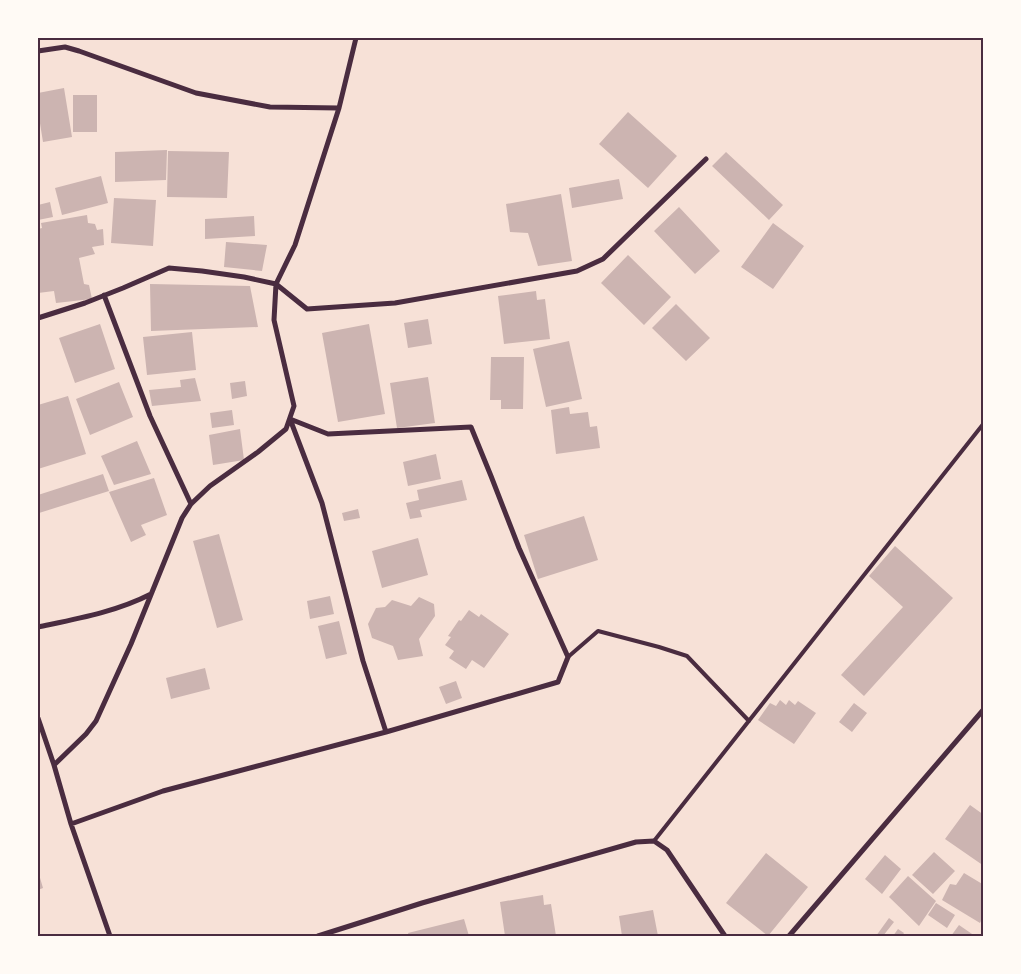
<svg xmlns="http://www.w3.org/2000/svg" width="1021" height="974" viewBox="0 0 1021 974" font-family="Raleway,sans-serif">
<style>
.building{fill:#ccb4b1}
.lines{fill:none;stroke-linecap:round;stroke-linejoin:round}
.service{stroke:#4a2c40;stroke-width:4}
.minor{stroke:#4a2c40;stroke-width:5}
.neatline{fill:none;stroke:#4a2c40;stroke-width:2}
</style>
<rect width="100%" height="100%" fill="#f7e1d7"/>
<path class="building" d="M64 88 72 137 43 142 38 111V93Z
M73 95H97V132H73Z
M628 112 677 156 648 188 599 144Z
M167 150 166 180 115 182V152Z
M168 151 229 152 227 198 167 197Z
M726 152 783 205 769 220 712 166Z
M101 176 108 203 62 215 55 188Z
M619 179 623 199 572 208 569 188Z
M561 194 572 261 538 266 528 233 510 232 506 204Z
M114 198 156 200 153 246 111 243Z
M50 202 53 217 38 220V205Z
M679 207 720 251 695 274 654 231Z
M87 215 88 223 95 224 97 230 103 229 104 245 92 247 95 254 79 258 84 284 89 285 92 299 56 303 54 291 38 293V229L42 228 41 223Z
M254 216 255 236 205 239V219Z
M773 223 804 246 773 289 741 267Z
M226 242 267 245 262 271 224 267Z
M628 255 671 297 644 325 601 283Z
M150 284 250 286 258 327 151 331Z
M536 291 537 300 545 299 550 339 504 344 498 296Z
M676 304 710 338 686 361 652 328Z
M428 319 432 344 408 348 404 323Z
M100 324 115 369 75 383 59 338Z
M369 324 385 414 338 422 322 333Z
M192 332 196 370 147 375 143 337Z
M569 341 582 399 546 407 533 349Z
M491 357H524L523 409H501V400H490Z
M428 377 435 423 397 428 390 383Z
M195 378 201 401 152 406 149 390 181 387 180 380Z
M245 381 247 396 232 399 230 383Z
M119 382 133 417 90 435 76 399Z
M68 396 86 454 38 469V405Z
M569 407 570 414 588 412 590 427 597 426 600 448 556 454 551 410Z
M232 410 234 425 212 428 210 413Z
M240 429 244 460 213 465 209 435Z
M137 441 151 474 114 485 101 456Z
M436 454 441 479 408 486 403 462Z
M103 474 109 491 39 513 38 508V495Z
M154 478 167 515 141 525 146 535 131 542 109 492Z
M462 480 467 500 420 510 422 517 410 519 406 503 419 500 417 490Z
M358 509 360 518 344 521 342 513Z
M584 516 598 560 538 579 524 535Z
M219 534 243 620 217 628 193 541Z
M418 538 428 575 382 588 372 551Z
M895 546 953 598 864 696 841 675 903 607 869 576Z
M330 596 334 614 310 619 307 601Z
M419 597 434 604 435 616 419 639 423 656 398 660 393 646 372 638 368 624 376 608 385 607 392 600 411 606Z
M469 610 479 617 481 614 509 634 484 668 472 660 466 669 449 658 454 651 445 645 451 637 448 636 459 620 461 621Z
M339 621 347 654 326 659 318 626Z
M205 668 210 689 171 699 166 678Z
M456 681 462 698 446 704 439 687Z
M780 700 786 705 789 700 795 705 798 701 816 713 794 744 758 720 770 703 776 706Z
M854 703 867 713 852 732 839 722Z
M970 805 984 815V866L945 839Z
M934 852 955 871 933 894 912 875Z
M766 853 808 887 768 936 726 903Z
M885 855 901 869 882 894 865 879Z
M38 871 43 888 38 890Z
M964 873 984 885V915L980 923 942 900 950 884 956 885Z
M908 876 936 901 919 926 889 897Z
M543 895 544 905 551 904 556 936H505L500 902Z
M936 903 955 915 947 928 928 915Z
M653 910 658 936H622L619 916Z
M889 918 894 922 883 936H876Z
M464 919 469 936H409L408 933Z
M959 925 975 936H951Z
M898 929 904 933 902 936H893Z"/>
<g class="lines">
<path class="service" d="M568 657 598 631 659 647 687 656 749 721
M654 841 984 423"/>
<path class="minor" d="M38 51 65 47 79 51 196 93 270 107 339 108
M104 295 150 416 191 504
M38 318 85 303 123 288 169 268 202 271 244 277 276 284 307 309 395 303 577 271 603 259 706 159
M290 419 328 434 471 427 491 476 519 548 568 657 558 682 386 732 363 661 322 503Z
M38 627C76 619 116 612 151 594
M38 718 54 765 71 824 110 936
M54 765 86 734 96 721 131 644 182 518 191 504 210 486 258 452 286 429 294 406 274 320 276 284 295 245 339 108 356 38
M71 824 163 791 386 732
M318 936 422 903 636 842 654 841 667 850 725 936
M789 936 984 709"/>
</g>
<rect width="1021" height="974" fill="none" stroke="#fffaf5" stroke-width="78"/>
<rect x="39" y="39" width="943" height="896" class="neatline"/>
</svg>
